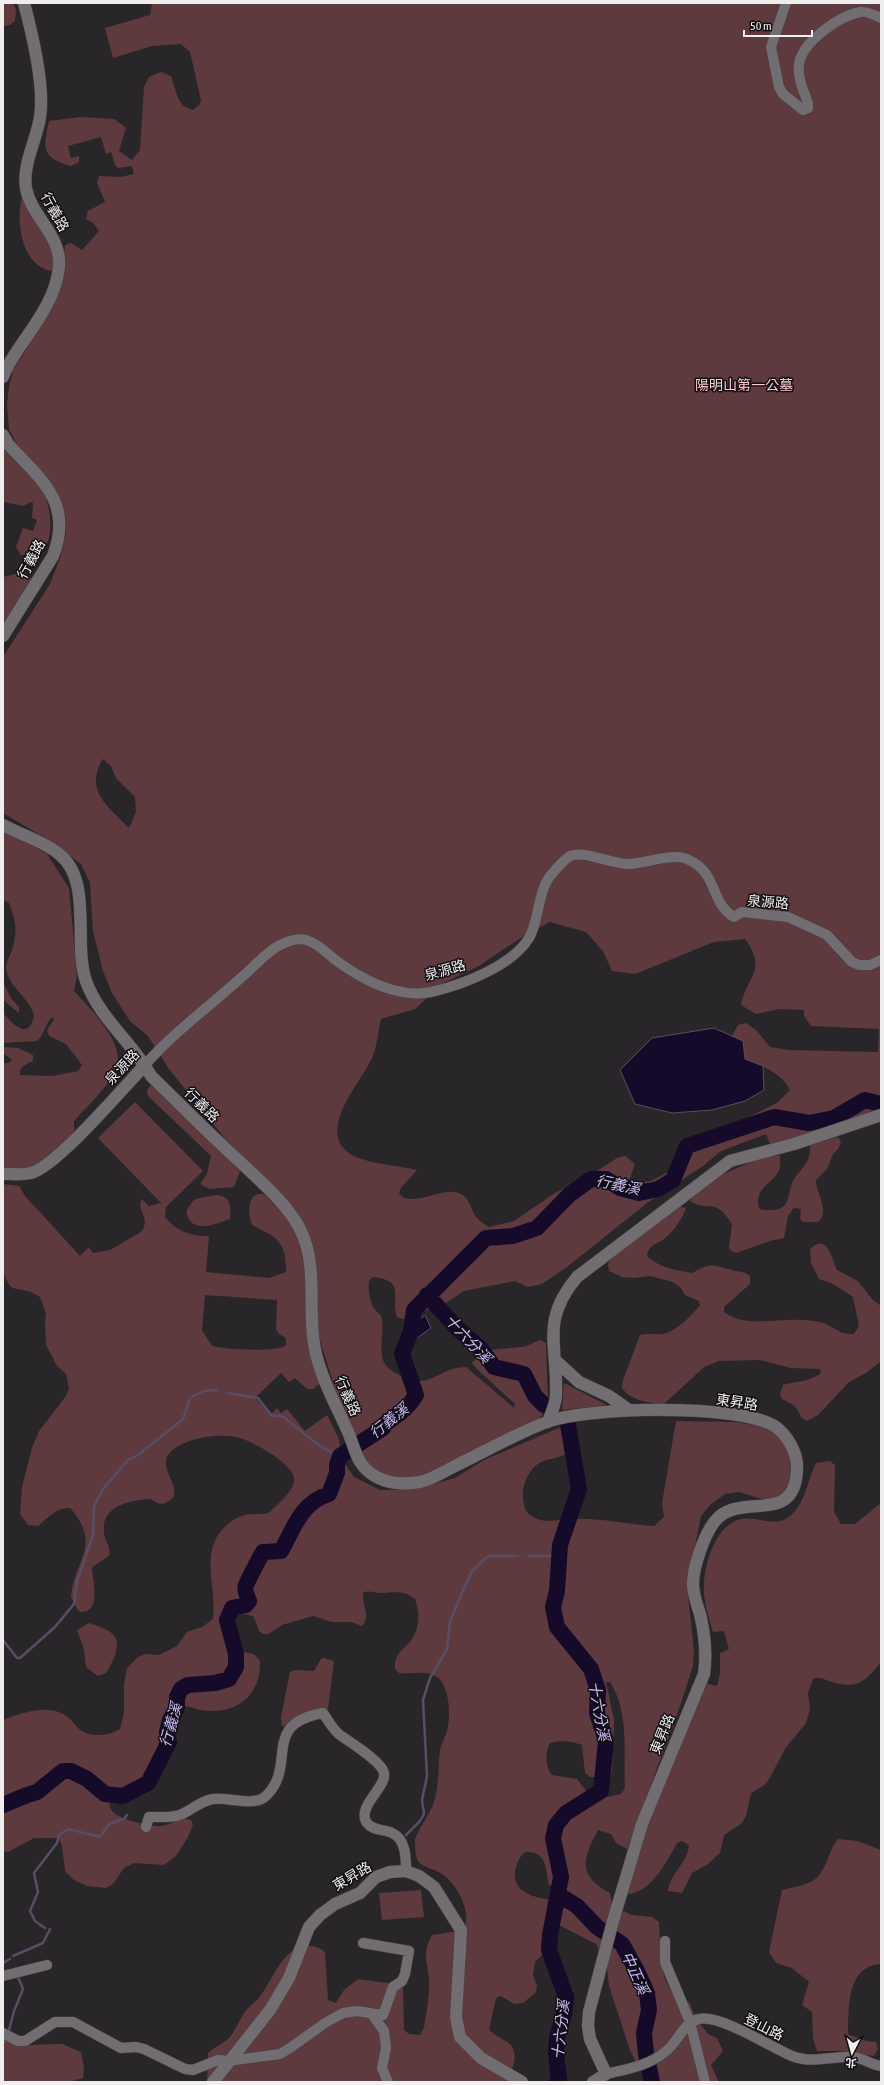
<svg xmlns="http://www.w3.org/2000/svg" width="884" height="2085" viewBox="0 0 884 2085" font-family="'Asap Condensed','Noto Sans TC',sans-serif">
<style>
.green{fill:#5e3a3e;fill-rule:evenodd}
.water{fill:#150a2a;stroke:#574e65}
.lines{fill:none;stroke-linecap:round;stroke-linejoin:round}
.stream{stroke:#574e65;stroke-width:2.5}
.river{stroke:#150a2a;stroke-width:16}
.minor-casing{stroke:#474446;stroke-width:11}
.tertiary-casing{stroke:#474446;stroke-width:13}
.minor{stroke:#726d71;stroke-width:10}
.tertiary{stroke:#726d71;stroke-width:12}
.labels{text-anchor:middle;stroke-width:3;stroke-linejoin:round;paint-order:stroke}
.street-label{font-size:14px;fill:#f0edef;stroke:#110f11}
.park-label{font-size:14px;fill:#ffced3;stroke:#110f11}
.water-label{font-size:15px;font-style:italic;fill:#c9bbfc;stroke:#110f11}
</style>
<rect width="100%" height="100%" fill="#292629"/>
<path class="green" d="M3 3H13L16 9 15 21 10 25 3 26Z
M152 3H881V1108L814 1132 770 1144 766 1134 721 1151 703 1166 647 1203 567 1267 542 1284 528 1287 515 1281 464 1291 446 1303 403 1319 397 1317C390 1296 407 1281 373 1277L369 1281C368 1290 369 1303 376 1311 379 1314 382 1315 382 1320 384 1333 379 1347 383 1360 385 1367 393 1372 399 1375 432 1392 437 1367 466 1367L514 1408 515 1404 478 1370 472 1363C486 1345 503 1350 522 1347 528 1346 534 1342 540 1340L546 1343 548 1404 537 1423 418 1478 397 1479 365 1467 337 1395 319 1337 302 1224 223 1136 169 1069 148 1036 130 1021 112 993 103 971 93 931 90 883 81 864 52 842 3 813V657L50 584 60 558 66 533 65 516 57 491 18 447 9 429 7 405 9 387 13 370 53 308 62 273 65 245 71 243 82 250 99 231 93 223 86 219 88 211 105 202 97 183 99 176 120 177 134 174 132 166 118 168 115 165 111 152 106 154 101 137 68 146 71 158 79 156V162L71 166C41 158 43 148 49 121L81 117 114 119 126 128 119 151 132 160 140 150 144 87 149 77 161 72 171 76 178 98 183 106 193 110 199 105 201 100 190 52 181 44 152 46 113 58 105 28 150 15ZM103 759 111 766 116 778 135 797 136 812 129 828C109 807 83 790 103 759ZM550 922 586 932 603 951 612 971 635 974 714 942 745 939C768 970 746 978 741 1005L756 1014 779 1009 804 1010V1016L811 1026 879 1029 878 1052 788 1050 770 1047 756 1030 746 1023 738 1025 732 1036 743 1041 745 1059C763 1066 781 1073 790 1090L777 1103 723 1130 690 1140 677 1153 668 1172 651 1181 632 1183 629 1181 635 1164 625 1156 617 1158 594 1173 555 1193 514 1221 488 1227C485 1224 479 1221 476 1217 470 1208 470 1197 459 1193 443 1187 418 1205 402 1197L399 1193 401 1188 417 1170C396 1165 365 1164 349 1153 316 1130 362 1081 372 1058 377 1047 378 1032 381 1019L415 1009 443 983 479 966 525 935Z
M23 193 41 224 57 259 52 271C20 266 15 218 23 193Z
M3 445C12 462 28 469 39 483 49 496 57 539 42 550 36 554 28 554 21 555L16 547 23 528 33 531 37 520 32 518 33 503 31 502 23 506 3 502Z
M16 574H23L33 579 3 626V577Z
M3 829 47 854 69 888 77 975 74 991C89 1007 127 1045 116 1069 107 1089 88 1105 74 1121V1131C63 1146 46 1162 28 1168 21 1170 11 1170 3 1170V1063H9L12 1060 3 1053V1047L18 1048 33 1055V1061C27 1064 18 1067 20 1075L52 1076 78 1071 82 1065 66 1044 49 1036 47 1030 54 1019 52 1017C45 1024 44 1035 37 1041L3 1043V1013C13 1024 29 1042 34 1015 29 997 8 987 6 968 6 962 10 956 12 950 18 929 16 922 9 903L3 900Z
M3 982 11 998 19 1007V1013L3 1000Z
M153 1083 240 1171 234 1187 209 1189 200 1184 207 1174 211 1156 148 1096 147 1090Z
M135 1102 203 1171 166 1207 165 1217C175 1231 193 1237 209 1236L206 1272 269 1278 286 1272C286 1241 278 1238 252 1225 248 1214 246 1191 264 1194L295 1226 306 1274 319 1384 313 1389H307L295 1378 289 1382 281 1373 255 1398 271 1414 277 1408 281 1413 287 1409 305 1431 327 1415 338 1437 345 1464 354 1477 380 1490 414 1489 455 1478 484 1460 561 1427 564 1428 567 1446 566 1454C558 1459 546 1458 538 1464 529 1470 523 1483 523 1493 523 1505 524 1513 535 1518 544 1523 559 1520 569 1519 597 1517 626 1524 654 1526L664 1517 662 1503 676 1421 737 1422 770 1428 782 1438 788 1452 792 1467 791 1481 785 1492 776 1498 762 1499 739 1492 725 1494 710 1505 701 1516 687 1586 694 1651 693 1666 678 1712 627 1849 616 1843 611 1834 598 1830C583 1859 576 1875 610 1893L612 1906 632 1915 652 1917 659 1922 661 1962 665 1979 672 1992 689 2002 695 2017 708 2034 717 2038 723 2051 711 2065 719 2082H646L630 2050 609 1986 607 1967 596 1944 555 1923 544 1953 535 1962 533 1975 537 1986 536 1992 523 2003 514 2004 501 1996 496 1998 489 2029C493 2035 499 2037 504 2040 522 2050 513 2067 507 2082H207L208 2053C215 2046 225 2043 230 2037 236 2029 239 2021 244 2013 247 2008 253 2004 257 2000 269 1987 279 1958 294 1950 305 1944 316 1944 325 1952L328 2000 336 2003 344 1990 358 1979 401 1985 403 1986 404 2030 409 2034 420 2035 424 2028C426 2013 430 1996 429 1981 428 1960 421 1956 432 1935L458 1931 465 1926C471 1910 456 1883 442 1874 435 1869 423 1868 418 1861 415 1855 415 1846 415 1840 416 1833 429 1815 433 1805 439 1789 438 1768 440 1751 441 1744 445 1738 447 1731 451 1717 450 1686 437 1677 424 1669 412 1675 399 1673L395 1669C393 1652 408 1648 414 1635 420 1624 419 1611 415 1599 403 1589 393 1593 378 1593 373 1592 368 1590 363 1593 362 1604 371 1618 362 1626L351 1622H332L313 1616 282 1625 269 1634H263L259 1631 254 1617C246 1613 237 1613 231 1620L232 1650 254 1654 260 1661C261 1697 235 1716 200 1710 189 1707 181 1702 170 1709 148 1747 169 1796 110 1803 105 1818 151 1827 161 1826 172 1825 179 1816 191 1820L193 1825 188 1837 176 1856 164 1865 134 1863 124 1868 113 1884 106 1888 87 1886 74 1880 65 1871 62 1846 59 1838H34L8 1852 3 1851V1720C19 1714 44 1705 61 1713 69 1716 73 1723 79 1729 91 1738 109 1736 120 1729L124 1713V1684L127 1668 138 1657 145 1654 159 1655 177 1646 187 1632 202 1627 213 1619C217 1589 200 1555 222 1530 228 1523 236 1517 245 1515 253 1513 261 1515 269 1513 277 1504 291 1494 294 1482 298 1465 253 1442 240 1438 221 1432 177 1438 167 1457 161 1471 179 1484 173 1498 164 1505 160 1506 151 1499 128 1500 97 1507 105 1538 107 1545 111 1547 109 1556L92 1567C92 1580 103 1614 79 1612L71 1597C74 1560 103 1545 70 1508 56 1507 48 1518 38 1526L28 1525 20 1514 22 1487 32 1448 39 1431 66 1396 69 1388 66 1374 57 1366 46 1345 45 1322 46 1313 40 1297 31 1292 13 1288 9 1285 3 1272V1184L19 1186 25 1196 80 1256 89 1247 93 1253 110 1250 141 1232C152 1218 135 1210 142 1199L149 1206 161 1203 98 1138ZM205 1295 277 1300 276 1329 279 1334 286 1338V1345C278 1353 224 1349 212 1346L202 1330ZM606 1682H610C630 1714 623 1753 625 1788L621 1794 607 1797 588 1793 577 1779 552 1775C545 1767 545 1752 550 1743 561 1740 572 1741 582 1745L585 1773 590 1777H610L612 1772 614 1720ZM525 1852C548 1851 545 1869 549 1885L556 1886 554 1900C536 1898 512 1893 515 1871 517 1863 519 1857 525 1852Z
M838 1137 841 1142 838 1149 833 1154 827 1169 816 1180C816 1195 831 1211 818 1222H803L800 1219 801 1209 794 1208 788 1216 784 1238 770 1241 736 1253 730 1250 729 1247 732 1224C713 1195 711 1214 690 1201L692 1197 724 1174 758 1159 780 1155C780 1160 781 1166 779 1170 773 1185 754 1186 759 1208 764 1211 768 1210 774 1210 792 1209 787 1189 794 1179 804 1165 811 1162 810 1144Z
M216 1195C231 1196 231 1206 230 1219 218 1223 197 1233 189 1219 187 1216 186 1213 187 1210 189 1206 192 1202 195 1199Z
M677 1206 686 1208C683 1218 673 1232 664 1239 656 1245 649 1244 647 1256 659 1268 676 1270 692 1273 712 1262 712 1265 732 1270 739 1272 744 1271 750 1276V1284L724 1307V1312C744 1328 777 1318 802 1320 810 1320 818 1321 826 1324 837 1329 841 1335 854 1334L859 1326 853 1297 833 1284 819 1279 811 1263 810 1249C827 1232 832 1259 837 1270L858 1281 872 1299 881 1306V1361L866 1373 849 1382 818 1415 807 1421 802 1418 795 1406 782 1399 780 1394 783 1385C795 1381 811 1382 821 1373L820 1369 791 1368 760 1360 719 1361 704 1367 663 1405C648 1402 631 1401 622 1388L623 1380 640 1335C648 1333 654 1335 662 1334 676 1332 691 1316 700 1305L699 1301 685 1295 681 1288 673 1282 650 1276 634 1278 622 1277 609 1271 608 1264 611 1257Z
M564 1383 607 1405 564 1410 562 1409Z
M830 1461 835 1465 834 1512 841 1524H855L881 1503V1662C864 1683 857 1690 829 1681 823 1679 820 1676 813 1679L808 1693 810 1709 806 1723 785 1749 768 1781 763 1786 751 1793 746 1816 741 1824 724 1835 720 1853 708 1864 692 1873 682 1893 668 1891C670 1873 688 1863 689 1845L682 1841 677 1843C667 1861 651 1894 627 1894L643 1837 705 1683 717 1686 720 1673V1653L729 1649 724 1631 713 1632C708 1616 703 1600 704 1584 705 1561 717 1523 742 1519 757 1516 775 1528 789 1517 806 1503 807 1481 816 1463Z
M89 1623C97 1626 110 1629 115 1637 121 1646 111 1666 106 1673L98 1676 86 1667 84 1649 77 1630Z
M324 1658 334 1661 328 1709 290 1725 282 1726 281 1717 290 1672 295 1670 314 1671 321 1659Z
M838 1839 857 1841 881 1850V1964C846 1966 849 2008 848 2034L866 2041 876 2042 878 2049 874 2056 839 2051H817L813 2038 812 2012 802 2005 809 1982 792 1968 776 1963 769 1952 782 1890C794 1887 813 1885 820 1874 828 1863 829 1850 838 1839Z
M421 1890 424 1917 382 1920 379 1893Z
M3 2037 27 2045 62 2044 81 2052 84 2068 83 2078 68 2082H3Z"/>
<path class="water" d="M714 1028 743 1041 745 1059 763 1066 764 1090 745 1101 712 1110 672 1113 635 1104 620 1070 652 1038Z
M425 1315 431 1328 417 1338 413 1334 419 1320Z"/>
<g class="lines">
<path class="stream" d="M228 1393 258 1398 272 1416H282C301 1430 318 1448 340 1456
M528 1556H559
M3 1640 17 1658H20L55 1627 74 1604 77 1581 93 1535 94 1506 103 1489 128 1460 138 1455 183 1419 190 1398 204 1391 217 1390
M406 1835 420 1821 424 1814 422 1800 427 1776 423 1700 430 1678 447 1649 450 1622 461 1595 472 1571 487 1557 492 1556H518
M45 1928 35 1921 30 1911 38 1892 34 1873 57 1843 59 1835 68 1829 100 1837 109 1824 124 1819 127 1815
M13 1956 43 1943 50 1929
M3 1963 10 1959
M9 2030 14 2011 23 1989 18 1977H15
M3 2040 5 2042"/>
<path class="river" d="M427 1295 457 1328 481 1349 494 1367 524 1374 535 1396 544 1405
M3 1805 27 1795 37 1792 63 1771H71L87 1779 105 1794 123 1796 148 1783 169 1742 167 1732 170 1720 177 1708V1697L181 1689 188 1685 215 1683 229 1679 236 1667V1654L227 1620 232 1608 246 1605 249 1601C247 1596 244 1590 246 1585 248 1580 260 1557 263 1552L281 1551C295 1526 301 1503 329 1494L337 1473V1465L340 1456 383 1428 385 1424C397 1415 408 1409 416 1395L402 1354 411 1331 414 1310 486 1238 513 1236 537 1228 569 1195 591 1179H606L620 1188 639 1193 658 1189 673 1180 687 1146 774 1117 809 1123 834 1118 865 1100 881 1104
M559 1895 577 1906 597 1927 622 1944 637 1971 647 1993 649 2010 644 2033 646 2054 652 2082
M557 2082 559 2079 556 2053 557 2037 564 2014 566 1997 549 1950 550 1935 561 1877 553 1838 556 1825 566 1813 601 1791 606 1741 597 1713 598 1690 591 1669 557 1627 553 1607 557 1591 560 1545 579 1489 568 1425"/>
<defs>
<path id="minor" d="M786 3 771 47 779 87 783 94 803 110 808 108V103C804 92 797 77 799 64 802 42 839 16 860 12 867 11 875 15 881 18
M145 1065C174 1032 210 1006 243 976 255 966 266 952 280 945 288 941 298 938 306 940 317 943 326 952 334 959 361 979 396 999 431 992 462 985 512 966 529 938 539 921 537 898 547 881 549 876 553 873 556 869 560 865 565 859 570 856 585 850 613 865 630 864 648 863 673 852 689 860 718 873 710 903 734 917L742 912 788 917 827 935 852 962 859 965H870L881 960
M146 1827 149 1817C159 1817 171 1818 180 1815 192 1810 200 1801 213 1799 229 1797 255 1807 266 1796 298 1765 260 1724 323 1713 328 1720 333 1730 340 1735 351 1743 376 1758 383 1770 391 1785 355 1806 367 1823 373 1831 384 1829 392 1833 406 1839 406 1858 406 1871
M665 1941V1962L690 2022 705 2082
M3 1976 47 1965
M371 2013 384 2031 386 2048 382 2068 388 2082
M3 2033 18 2041H25L55 2022H73L121 2048 136 2047 144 2049 185 2069 193 2070 218 2060 228 2061 280 2054 290 2048 325 2023 343 2013 357 2011 383 2015 393 1987 402 1981 405 1974 409 1951 363 1943
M606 2074C627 2069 648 2066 665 2052 678 2043 683 2022 699 2019 720 2014 770 2047 792 2056 812 2064 831 2056 852 2057 862 2057 871 2065 881 2066"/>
<path id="tertiary" d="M3 377C6 367 13 357 19 348 36 323 56 298 59 267 62 235 31 217 26 188 22 165 37 139 40 117 45 87 32 33 24 3
M3 435 8 444C40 479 74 502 53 556L3 636
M3 825C21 835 43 841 59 854 93 880 73 944 86 981 99 1018 133 1043 151 1076 175 1099 197 1122 221 1144 245 1168 285 1199 300 1229 317 1263 309 1301 313 1337 317 1373 335 1402 349 1434 354 1447 357 1462 368 1471 383 1484 402 1485 420 1482 431 1480 443 1472 453 1467 484 1452 515 1434 547 1422 587 1407 741 1403 776 1427 788 1436 798 1454 797 1469 795 1528 740 1490 715 1521 704 1535 693 1567 693 1584 693 1594 697 1605 700 1614 705 1635 707 1653 704 1674L642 1824 613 1921 589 2012 588 2026 590 2039 606 2074 593 2082
M3 1174C12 1174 23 1175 31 1173 57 1166 123 1088 145 1065
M555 1360 579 1382 609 1396 629 1410
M548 1422C551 1413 556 1404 556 1395 558 1345 540 1321 577 1277L730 1161 794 1144 881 1115
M213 2082 270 2010 289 1978 309 1927 320 1915 335 1904 360 1893 376 1877 390 1872 406 1871 419 1876 434 1887 461 1930 456 2017 460 2037 481 2058 522 2082"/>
</defs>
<use href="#minor" class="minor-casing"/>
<use href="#tertiary" class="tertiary-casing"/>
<use href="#minor" class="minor"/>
<use href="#tertiary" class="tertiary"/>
</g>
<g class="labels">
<g class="street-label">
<text transform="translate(55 212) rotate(61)" y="5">行義路</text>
<text transform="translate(31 559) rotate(-62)" y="5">行義路</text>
<text transform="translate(768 902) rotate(5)" y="5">泉源路</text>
<text transform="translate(445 970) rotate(-16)" y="5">泉源路</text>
<text transform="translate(122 1067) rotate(-47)" y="5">泉源路</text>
<text transform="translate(202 1105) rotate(45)" y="5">行義路</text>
<text transform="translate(348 1396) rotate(66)" y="5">行義路</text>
<text transform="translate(737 1402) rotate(9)" y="5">東昇路</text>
<text transform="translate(662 1734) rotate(-68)" y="5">東昇路</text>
<text transform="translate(352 1876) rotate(-31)" y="5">東昇路</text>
<text transform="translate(764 2027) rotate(26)" y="5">登山路</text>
</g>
<g class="park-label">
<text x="744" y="390">陽明山第一公墓</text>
</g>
<g class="water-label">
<text transform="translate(618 1185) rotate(12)" y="5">行義溪</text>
<text transform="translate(468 1339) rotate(47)" y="5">十六分溪</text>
<text transform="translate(389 1421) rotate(-39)" y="5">行義溪</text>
<text transform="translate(599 1711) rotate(80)" y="5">十六分溪</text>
<text transform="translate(171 1725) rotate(-74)" y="5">行義溪</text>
<text transform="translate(635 1973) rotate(66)" y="5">中正溪</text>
<text transform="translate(561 2030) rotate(-84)" y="5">十六分溪</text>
</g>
</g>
<rect width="884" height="2085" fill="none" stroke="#f0edef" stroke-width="8"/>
<g transform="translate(852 2053) rotate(186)" stroke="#110f11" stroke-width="3" paint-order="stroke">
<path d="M0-3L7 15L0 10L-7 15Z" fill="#f0edef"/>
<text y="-6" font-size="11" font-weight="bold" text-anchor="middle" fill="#f0edef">北</text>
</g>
<path d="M744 30v6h68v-6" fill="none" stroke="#f0edef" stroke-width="2"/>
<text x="750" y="30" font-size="12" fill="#f0edef" stroke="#110f11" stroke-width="3" paint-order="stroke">50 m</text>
</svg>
